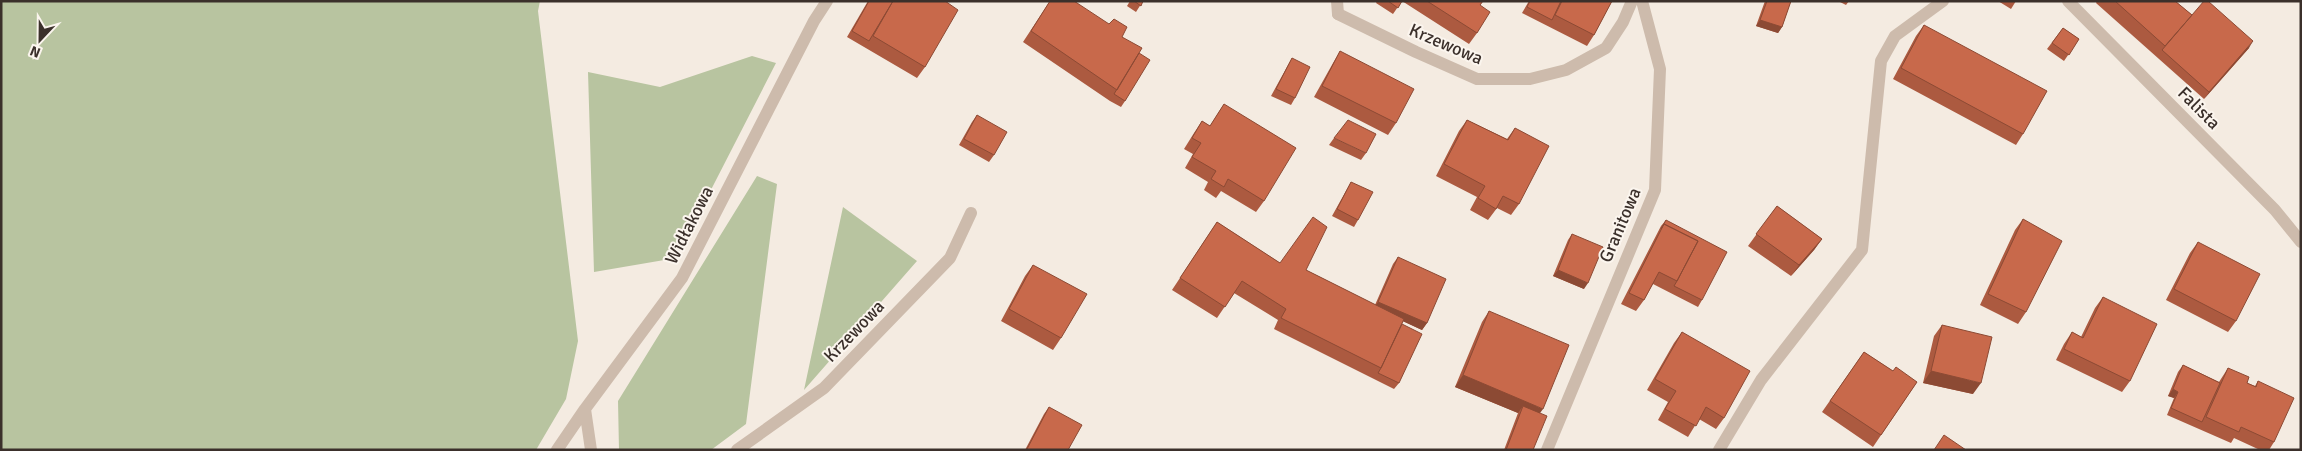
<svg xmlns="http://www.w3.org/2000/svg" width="2302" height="451" viewBox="0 0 2302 451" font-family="Signika,sans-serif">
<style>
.green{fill:#b8c4a0}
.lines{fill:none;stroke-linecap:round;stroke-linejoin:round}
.service{stroke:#cdbbac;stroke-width:12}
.minor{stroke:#cdbbac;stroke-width:12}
.wall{fill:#ac5a40}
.shaded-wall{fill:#8c4a34}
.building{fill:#c8694b;stroke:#8c4a34}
.labels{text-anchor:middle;stroke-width:4;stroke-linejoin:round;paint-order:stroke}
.street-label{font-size:18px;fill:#3b302b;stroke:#fbf5ee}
</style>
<rect width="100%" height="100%" fill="#f4ebe1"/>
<path class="green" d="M1 1H540L538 11 578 341 566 399 536 450H1Z
M752 56 776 63 676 258 594 272 588 72 660 87Z
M757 176 777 184 746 424 711 450H619L618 401Z
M843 207 917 261 804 390Z"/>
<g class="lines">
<path class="service" d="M1337 1 1338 14
M737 450 824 388 950 258 971 213
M1547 450 1655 190 1660 69 1642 1"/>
<path class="minor" d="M2068 1 2275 210 2301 242
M1338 14 1416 52 1477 79H1530L1566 70 1606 48 1623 22 1632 1
M585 409 591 450
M557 450 585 409 682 278 814 21 827 1
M1719 450 1761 380 1862 250 1881 61 1895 36 1943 1"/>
</g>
<path class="wall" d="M868 1H945L925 67 917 78 847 37Z
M1050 1H1074L1122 37 1139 53 1125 101 1121 107 1110 101 1023 42Z
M1130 1H1143L1136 12 1127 6Z
M1377 1H1402L1393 14 1376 3Z
M1402 1H1483L1480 5 1477 33 1469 44Z
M1529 1H1612L1594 35 1587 46 1522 13Z
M1765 1H1791L1782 27 1778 33 1756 26Z
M1838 1H1849L1846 5Z
M1998 1H2016L2011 9Z
M2097 1H2175L2192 15 2249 48 2204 99 2096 3Z
M1924 25 2023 134 2016 145 1893 79 1916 36Z
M2063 28 2079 39 2064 61 2047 49Z
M1340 51 1396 123 1388 135 1314 97 1333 63Z
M1292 58 1295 98 1291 105 1271 96 1288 65Z
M1224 104 1264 201 1256 212 1221 191 1216 198 1204 190 1208 182 1185 168 1193 154 1184 149 1194 133 1202 121 1210 126Z
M977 115 994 155 989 162 959 145 972 122Z
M1467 120 1507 139 1515 128 1519 204 1511 215 1497 208 1488 220 1470 210 1477 197 1436 176 1459 131Z
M1334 138 1366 153 1361 160 1329 145Z
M1351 182 1358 220 1354 227 1332 216 1347 189Z
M1777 206 1822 239 1814 250 1791 276 1748 246Z
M2023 219 2026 312 2018 324 1980 305 2015 230Z
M1666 220 1702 300 1698 307 1653 284 1644 300 1636 311 1621 304 1661 226Z
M1217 222 1280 263 1306 270 1375 305 1393 264 1398 257 1427 323 1422 330 1403 321 1402 324 1399 383 1394 389 1274 329 1278 320 1234 293 1217 318 1172 290Z
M1572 234 1584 289 1553 276 1568 240Z
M2198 242 2236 321 2228 332 2166 300 2190 253Z
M1033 265 1061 338 1053 350 1001 321 1025 276Z
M2103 297 2130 381 2122 392 2056 360 2064 344 2072 332 2081 337 2095 308Z
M1489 311 1540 413 1533 450H1504L1518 413 1455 387 1482 322Z
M1942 325 1973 394 1923 383 1934 336Z
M1682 332 1724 418 1716 429 1699 419 1688 437 1658 420 1668 402 1647 390 1674 343Z
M1864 352 1893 371 1917 382 1873 447 1822 412Z
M2183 365 2219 382 2228 368 2247 383 2255 386 2258 381 2274 442 2269 450H2260L2234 438 2231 443 2167 415 2174 398 2168 396 2178 372Z
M1049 407 1068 450H1025L1044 414Z"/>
<path class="shaded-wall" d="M1760 20 1782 27 1778 33 1756 26Z
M2253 41 2249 48 2204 99 2209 92Z
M1822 239 1814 250 1791 276 1799 265Z
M1558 270 1588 283 1584 289 1553 276Z
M1378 302 1427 323 1422 330 1374 308Z
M1931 371 1981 383 1973 394 1923 383Z
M1463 375 1543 409 1535 420 1523 406 1518 413 1455 387Z
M2173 389 2178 392 2174 398 2168 396Z"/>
<path class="building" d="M869 1H893L869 41 852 31Z
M893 1H945L958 10 925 67 873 36Z
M1050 1H1074L1109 24 1114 19 1127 27 1122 37 1142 48 1117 90 1031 31Z
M1134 1H1143L1141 6Z
M1388 1H1402L1398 8Z
M1427 1H1483L1480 5 1490 12 1477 33Z
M1530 1H1561L1552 20 1527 7Z
M1562 1H1612L1594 35 1555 15Z
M1767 1H1791L1782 27 1760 20Z
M2115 1H2175L2192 15 2165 46Z
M2204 1H2208L2253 41 2209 92 2162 50Z
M1924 25 2047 91 2023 134 1901 68Z
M2063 28 2079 39 2069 55 2052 43Z
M1340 51 1414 89 1396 123 1322 86Z
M1139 53 1150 60 1125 101 1114 94Z
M1292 58 1310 67 1295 98 1276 89Z
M1224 104 1296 148 1264 201 1228 179 1224 187 1211 179 1216 171 1192 157 1201 143 1192 138 1202 121 1210 126Z
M977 115 1007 132 994 155 964 139Z
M1348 120 1376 134 1366 153 1334 138Z
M1467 120 1508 140 1515 128 1549 146 1519 204 1503 196 1496 209 1478 198 1485 186 1444 164Z
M1351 182 1373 192 1358 220 1337 209Z
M1777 206 1822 239 1799 265 1756 234Z
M1313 217 1327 227 1306 270 1404 319 1381 368 1281 318 1286 309 1242 281 1225 307 1180 278 1217 222 1280 263Z
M2023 219 2062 241 2026 312 1988 294Z
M1666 220 1727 252 1702 300 1674 286 1677 281 1698 241 1664 224 1661 229Z
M1664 224 1698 241 1677 281 1659 272 1644 300 1629 293Z
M1572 234 1603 247 1588 283 1558 270Z
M2198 242 2260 274 2236 321 2174 289Z
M1398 257 1446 279 1427 323 1378 302Z
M1033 265 1087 294 1061 338 1009 309Z
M2103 297 2157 324 2130 381 2064 349 2072 332 2083 338Z
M1489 311 1569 345 1543 409 1463 375Z
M1402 324 1422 334 1399 383 1378 373 1381 368Z
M1942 325 1992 337 1981 383 1931 371Z
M1682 332 1750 371 1724 418 1706 407 1696 426 1665 409 1676 391 1655 379Z
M1864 352 1893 371 1896 367 1917 382 1881 435 1830 401Z
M2183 365 2220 383 2202 422 2171 408 2178 392 2173 389Z
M2228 368 2249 377 2247 383 2256 387 2258 381 2294 398 2274 442 2241 427 2239 432 2206 417Z
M1523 406 1547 416 1533 450H1506Z
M1049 407 1082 425 1068 450H1028L1027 449Z
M1944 435 1966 450H1934Z"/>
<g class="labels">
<g class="street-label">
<text transform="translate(1446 44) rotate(23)" y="6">Krzewowa</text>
<text transform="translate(2199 108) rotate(45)" y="6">Falista</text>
<text transform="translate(689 225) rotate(-63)" y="6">Widłakowa</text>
<text transform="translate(1620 225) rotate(-67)" y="6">Granitowa</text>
<text transform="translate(854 331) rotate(-46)" y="6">Krzewowa</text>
</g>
</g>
<rect width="2302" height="451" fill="none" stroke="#3b302b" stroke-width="5"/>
<g transform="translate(40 40) rotate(202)" stroke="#fbf5ee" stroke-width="4" paint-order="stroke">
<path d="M0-4L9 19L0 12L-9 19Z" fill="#3b302b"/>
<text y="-8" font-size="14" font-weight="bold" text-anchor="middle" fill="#3b302b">N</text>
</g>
</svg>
